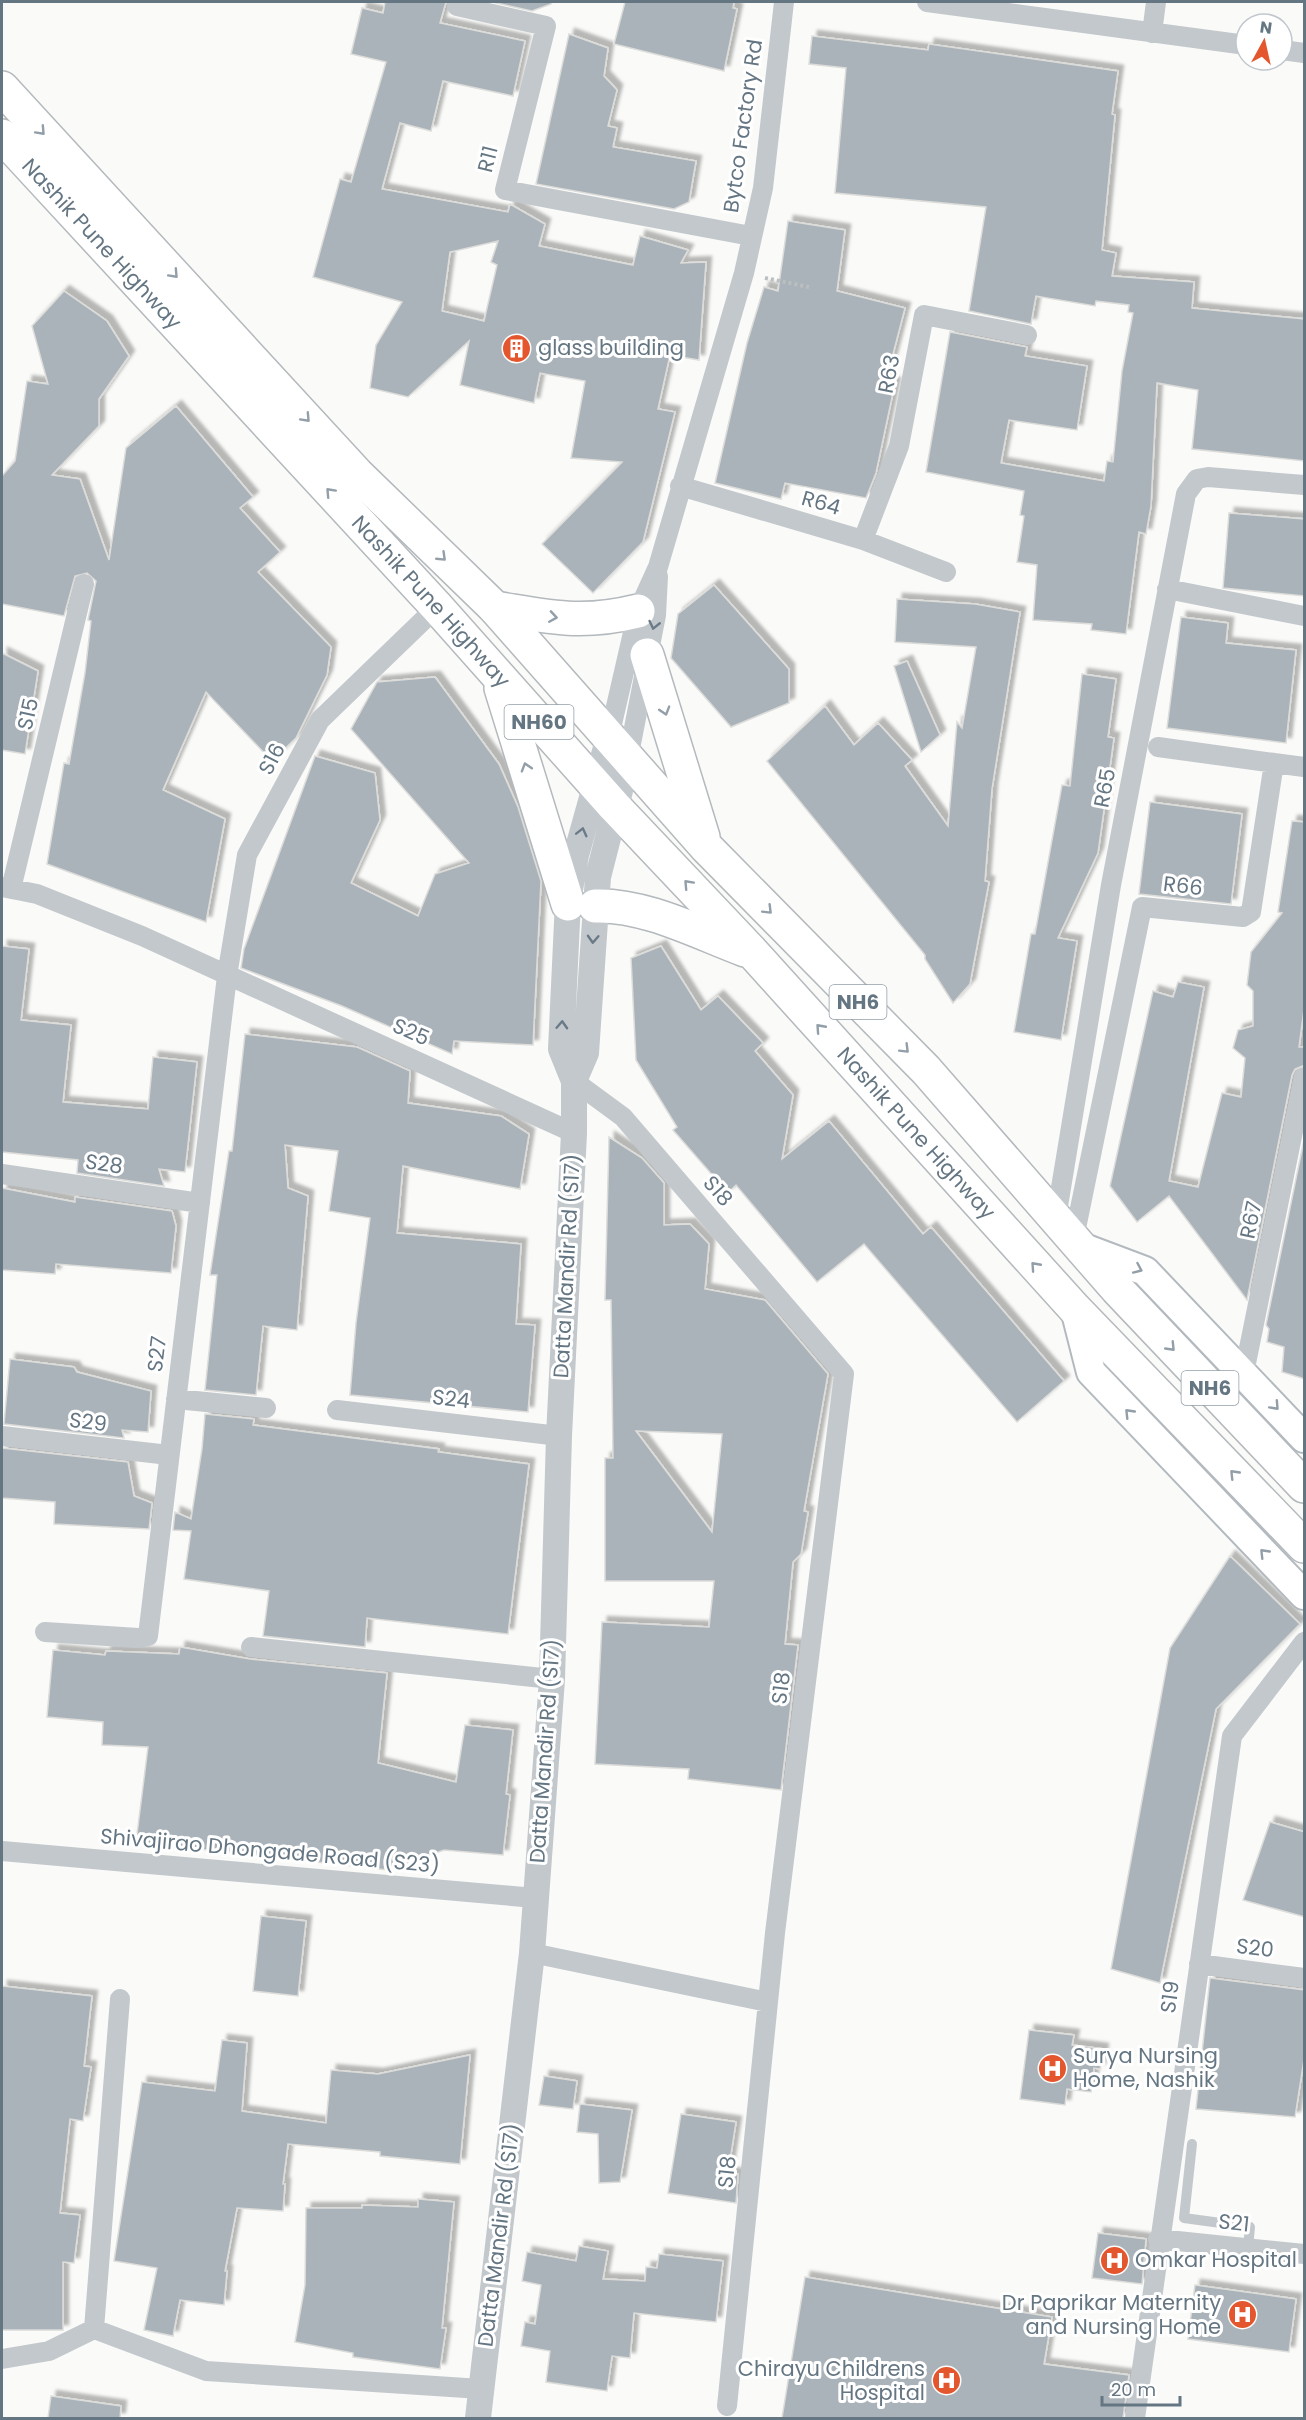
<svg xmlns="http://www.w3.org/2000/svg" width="1306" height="2420" viewBox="0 0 1306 2420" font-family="Poppins,sans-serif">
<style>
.building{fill:#aab3b9;stroke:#dcdcda;stroke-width:1.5;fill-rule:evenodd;filter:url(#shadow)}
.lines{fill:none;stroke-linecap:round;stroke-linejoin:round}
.secondary-casing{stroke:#b3babf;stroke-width:32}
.trunk-casing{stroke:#b4b9bd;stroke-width:36}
.path{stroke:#bbbfc2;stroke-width:4;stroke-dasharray:3 3;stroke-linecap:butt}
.service{stroke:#c3c8cc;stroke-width:10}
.minor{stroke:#c3c8cc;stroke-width:20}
.tertiary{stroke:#c3c8cc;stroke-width:26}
.secondary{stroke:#fff;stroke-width:28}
.trunk{stroke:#fff;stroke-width:33}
.oneway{stroke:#939fa8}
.oneway2{stroke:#6a7a87}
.labels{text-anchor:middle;stroke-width:6;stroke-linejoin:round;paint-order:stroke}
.shield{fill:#fff;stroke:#939fa8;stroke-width:1.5}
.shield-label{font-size:20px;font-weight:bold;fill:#657683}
.street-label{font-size:21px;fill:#657683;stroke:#fff}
.poi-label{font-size:21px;fill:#657683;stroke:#fff;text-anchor:start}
</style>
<defs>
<filter id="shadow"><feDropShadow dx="5.5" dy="-5.5" stdDeviation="1.5" flood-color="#0004"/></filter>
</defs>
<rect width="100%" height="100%" fill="#fafaf8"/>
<path class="building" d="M385 2H446L440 23 525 41 513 96 443 81 431 131 400 123 382 189 508 212 510 204 545 224 539 246 633 265 640 236 688 250 681 263 706 262 699 360 670 355 658 409 675 412 643 542 593 593 542 544 622 462 571 458 585 381 540 373 534 403 460 385 469 341 408 397 370 388 376 345 402 302 313 277 340 179 351 182 386 62 351 54 362 8 383 13ZM498 241 491 262 497 265 484 321 442 311 450 252Z
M492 2H551V4L532 11Z
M625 2H734L733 8 737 9 724 71 614 44Z
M569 34 608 48 604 76 617 90 608 126 617 128 613 147 696 161 689 202 674 209 536 184Z
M812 36 928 50 929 44 1118 71 1112 114 1115 115 1102 250 1116 253 1112 276 1194 282 1192 308 1305 319V461L1192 449 1198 390 1157 383 1151 506 1146 534 1139 532 1126 634 1091 630 1092 624 1033 620 1037 565 1017 562 1024 516 1020 515 1024 491 926 472 950 332 1027 347 1025 356 1087 366 1077 430 1009 420 1001 463 1104 481 1107 461 1113 462 1122 371 1133 313 1128 312 1129 305 1096 301 1095 306 1036 296 1031 324 969 311 986 207 835 193 846 68 809 64Z
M788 221 845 230 837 291 905 308 886 381 895 383 876 473 866 498 785 483 781 499 715 483 747 343 764 287 778 291Z
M64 291 107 321 129 356 99 399V426L52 475 80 479 109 560 126 448 176 406 253 497 240 508 280 552 258 572 331 647 327 675 296 738 272 761 206 692 163 790 225 819 206 922 47 864 64 763 69 764 85 673 91 621 88 620 96 581 87 573 75 576 64 616 2 604V476L15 461 27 381 48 384 32 326Z
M1229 513 1305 519V596L1223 588Z
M714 585 789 669V703L731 727 671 658 678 614Z
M897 599 975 604 1020 612 992 789 985 881 989 882 970 984 953 1003 925 959V955L767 761 825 706 854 745 878 723 912 760 905 766 948 826 957 722 962 728 976 647 895 642Z
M1181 617 1228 623 1226 643 1296 650 1286 743 1167 728Z
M2 653 38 671 25 754 2 750Z
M907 661 940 735 921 752 894 666Z
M1082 674 1116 679 1108 737 1114 738 1098 853 1058 938 1077 941 1061 1040 1014 1032 1031 934H1035L1062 785 1070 786Z
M435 677 499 764 518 807 541 881 533 1045 454 1041 452 1054 342 1006 241 968 244 949 315 756 375 773 380 820 351 883 418 916 435 874 469 863 351 729 377 682Z
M1150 802 1242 814 1231 904 1139 894Z
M1292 821 1305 822V1002L1299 1047H1305V1065L1295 1069 1292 1075 1247 1300 1169 1196 1137 1222 1110 1186 1153 991 1173 997 1178 982 1204 987 1169 1181 1198 1187 1222 1093 1241 1097 1245 1058 1233 1048 1238 1030 1253 1026V991L1247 985 1251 952 1282 913 1278 912Z
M2 946 29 949 21 1020 71 1025 63 1102 148 1109 153 1057 197 1062 185 1172 159 1169 164 1186 77 1173 78 1160 2 1152Z
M661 946 701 1010 718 996 763 1043 755 1051 793 1095 782 1159 829 1121 923 1234 931 1227 1064 1381 1017 1422 864 1244 817 1282 736 1185 728 1193 673 1130 677 1127 636 1060 631 958Z
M245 1034 357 1047 410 1071 408 1103 501 1116 529 1134 520 1189 403 1166 397 1233 521 1244 516 1324 535 1325 528 1412 350 1395 356 1323 370 1218 329 1211 338 1151 285 1145 288 1188 308 1196 297 1330 263 1326 256 1395 205 1390 217 1275H210L229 1151H232Z
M1305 1135V1379L1282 1372 1284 1347 1267 1342 1269 1329 1266 1325Z
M609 1137 642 1158 664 1183V1225L690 1224 709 1244 705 1289 765 1300 828 1374 804 1511 808 1512 801 1554 793 1562 785 1644 798 1645 781 1790 688 1779 689 1769 595 1764 602 1622 709 1627 714 1581H605V1458H613L611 1300H605ZM636 1431 722 1434 712 1532Z
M2 1188 75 1202V1197L172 1211 176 1226 171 1273 56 1264 55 1274 2 1270Z
M10 1359 74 1367 77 1372 151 1391 148 1432 122 1430 124 1438 4 1424Z
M205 1414 254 1419 253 1425 439 1449 438 1452 529 1464 508 1634 367 1618 365 1647 263 1636 269 1591 184 1579 191 1531 173 1530 175 1512 191 1519 202 1449Z
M2 1448 128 1462 134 1496 152 1503 149 1529 54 1524 55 1502 2 1498Z
M1230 1556 1300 1624 1216 1709 1160 1983 1111 1969 1170 1648Z
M180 1647 250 1659 387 1673 378 1763 456 1782 465 1725 513 1730 506 1794 510 1795 503 1855 444 1850 388 1870 136 1842 148 1747 102 1745 103 1722 47 1717 53 1650 105 1655 106 1651 179 1654Z
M1270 1822 1305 1832V1917L1243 1900Z
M261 1916 306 1921 298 1996 253 1991Z
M1210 1978 1305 1990V2053L1295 2117 1196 2109Z
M2 1986 92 1996 84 2066 91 2067 83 2121 70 2119 60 2213 80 2215 74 2263 63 2262V2330H2Z
M1029 2030 1074 2035 1072 2045 1103 2049 1100 2069 1094 2068 1091 2092 1067 2089 1065 2105 1020 2099Z
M222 2040 247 2043 242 2111 326 2123 331 2070 378 2074 470 2055 460 2164 380 2156V2152L288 2144 283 2184H285L283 2211 237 2208 225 2271H227L224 2305 180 2300 173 2336 144 2330 157 2268 114 2261 142 2082 215 2091Z
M544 2076 577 2081 573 2109 539 2105Z
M580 2104 632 2110 620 2182 599 2183 598 2134 577 2132Z
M681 2114 736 2122 728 2173 738 2174 736 2203 668 2193Z
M418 2199 454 2202 442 2328H446L440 2369 353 2357V2353L295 2342 305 2285 306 2208H362V2205L418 2207Z
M1098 2233 1146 2239 1142 2284 1092 2278Z
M579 2246 608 2251 603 2279 645 2281 646 2267 657 2268 659 2254 723 2261 716 2322 634 2313 630 2358 612 2356 607 2391 546 2382 550 2351 521 2346 525 2322 535 2324 541 2285 522 2281 527 2252 576 2261Z
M805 2277 1052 2317 1044 2364 1129 2375 1123 2418H782Z
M1195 2285 1296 2299 1289 2352 1188 2339Z
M51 2396 121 2406 120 2418H48Z"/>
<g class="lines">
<defs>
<path id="secondary" d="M1084 1248 1145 1271 1304 1438
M1075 1309 1091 1372 1304 1595"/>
<g id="trunk">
<path d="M2 88 357 474 495 608 707 848 926 1070 1117 1289 1304 1486"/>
<path id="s1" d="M2 136 437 607 614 806 753 953 1075 1309 1304 1546"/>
<path d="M495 608C551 617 581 625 638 611"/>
<path d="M647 655 703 837"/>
<path d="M501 688 568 904"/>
<path d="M595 906C645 904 699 933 745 950"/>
</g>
</defs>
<use href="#secondary" class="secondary-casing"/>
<use href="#trunk" class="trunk-casing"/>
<path class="path" d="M765 278 809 287"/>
<path class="service" d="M1192 2144 1184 2218 1250 2227 1248 2248"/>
<path class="minor" d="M458 2 457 6 546 26 505 190 751 236
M927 2 1246 45
M1152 33 1156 2
M1282 50 1304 53
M680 486 863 540 946 572
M863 540 899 446 924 315 1027 335
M1167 589 1304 616
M609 737 638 611 658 567 744 273 763 188 784 2
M628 759 656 615 658 576
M1274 763 1304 767
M2 887 37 894 142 936 574 1133
M11 889 84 584
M574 1081 623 1117 844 1374 775 1933 727 2406
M2 1174 200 1203
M1056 1218 1111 885 1186 494 1197 479 1208 477 1304 485
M1074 1238 1142 907 1243 917 1251 912 1274 763 1158 747
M1244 1373 1304 1077
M176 1399 266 1408
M337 1410 559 1436
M2 1436 169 1455
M45 1632 138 1638 148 1636 227 976 247 855 320 720 437 607
M251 1647 552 1679
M2 1851 535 1898
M532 1953 768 2002
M1199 1964 1304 1978
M1158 2239 1304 2254
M94 2329 120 1999
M2 2359 49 2351 94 2329 206 2371 481 2389
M1135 2418 1232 1736 1304 1642"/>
<path class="tertiary" d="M574 1081 586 1053 598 877 628 759
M478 2418 532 1953 552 1679 559 1436 574 1133V1081L561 1049 568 901 576 855 609 737"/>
<use href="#secondary" class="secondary"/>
<use href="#trunk" class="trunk"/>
</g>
<defs><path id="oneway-chevron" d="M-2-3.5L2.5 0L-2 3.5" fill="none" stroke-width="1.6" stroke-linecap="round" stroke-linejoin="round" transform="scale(1.5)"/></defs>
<g class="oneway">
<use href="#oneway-chevron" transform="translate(41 131) rotate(47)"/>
<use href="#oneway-chevron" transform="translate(174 274) rotate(47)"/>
<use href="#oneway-chevron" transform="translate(306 418) rotate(47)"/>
<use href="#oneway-chevron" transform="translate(330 492) rotate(-133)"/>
<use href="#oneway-chevron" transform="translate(442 557) rotate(44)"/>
<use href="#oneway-chevron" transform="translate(553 617) rotate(9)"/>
<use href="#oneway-chevron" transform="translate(665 711) rotate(73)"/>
<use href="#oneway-chevron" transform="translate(526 767) rotate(-107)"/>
<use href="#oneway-chevron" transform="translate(688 884) rotate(-133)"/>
<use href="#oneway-chevron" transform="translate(768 910) rotate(45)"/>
<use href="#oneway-chevron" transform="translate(820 1028) rotate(-132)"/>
<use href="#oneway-chevron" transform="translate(905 1049) rotate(45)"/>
<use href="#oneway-chevron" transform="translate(1035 1266) rotate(-132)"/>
<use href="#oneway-chevron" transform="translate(1138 1269) rotate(24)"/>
<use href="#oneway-chevron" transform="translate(1171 1347) rotate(46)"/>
<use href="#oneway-chevron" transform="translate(1275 1406) rotate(47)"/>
<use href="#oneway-chevron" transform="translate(1129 1413) rotate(-134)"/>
<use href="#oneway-chevron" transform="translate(1234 1474) rotate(-134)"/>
<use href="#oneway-chevron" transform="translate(1264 1553) rotate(-134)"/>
</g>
<g class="oneway2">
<use href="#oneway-chevron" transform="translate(654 625) rotate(103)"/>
<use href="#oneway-chevron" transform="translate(582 832) rotate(-76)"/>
<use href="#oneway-chevron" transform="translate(593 939) rotate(93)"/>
<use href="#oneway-chevron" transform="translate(562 1025) rotate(-87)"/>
</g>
<defs>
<symbol id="building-disc" viewBox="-11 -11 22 22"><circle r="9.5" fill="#e4572e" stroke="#fff"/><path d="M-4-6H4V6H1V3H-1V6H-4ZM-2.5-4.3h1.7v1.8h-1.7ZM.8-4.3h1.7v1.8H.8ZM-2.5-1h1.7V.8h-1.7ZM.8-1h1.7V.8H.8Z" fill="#fff"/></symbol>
<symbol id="hospital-disc" viewBox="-11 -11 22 22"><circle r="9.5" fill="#e4572e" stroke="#fff"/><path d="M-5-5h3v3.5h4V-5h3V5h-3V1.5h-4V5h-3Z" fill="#fff"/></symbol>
</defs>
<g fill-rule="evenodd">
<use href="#building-disc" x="500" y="332" width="33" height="33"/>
<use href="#hospital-disc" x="1036" y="2052" width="33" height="33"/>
<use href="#hospital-disc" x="1098" y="2244" width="33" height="33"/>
<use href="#hospital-disc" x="1226" y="2298" width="33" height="33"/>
<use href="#hospital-disc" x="930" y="2364" width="33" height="33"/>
</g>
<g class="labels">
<g class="shield">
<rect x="504.5" y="705" width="69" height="34" rx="4.5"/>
<rect x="829.5" y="985" width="57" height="34" rx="4.5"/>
<rect x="1181.5" y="1371" width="57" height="34" rx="4.5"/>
</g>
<g class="shield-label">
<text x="539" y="729">NH60</text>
<text x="858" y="1009">NH6</text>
<text x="1210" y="1395">NH6</text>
</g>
<g class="street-label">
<text transform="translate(743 126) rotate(-82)" y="7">Bytco Factory Rd</text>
<text transform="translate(488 159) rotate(-76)" y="7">R11</text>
<text dy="7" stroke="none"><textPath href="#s1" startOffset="147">Nashik Pune Highway</textPath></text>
<text transform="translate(889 374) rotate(-79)" y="7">R63</text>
<text transform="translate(821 503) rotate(16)" y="7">R64</text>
<text dy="7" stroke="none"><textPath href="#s1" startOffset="633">Nashik Pune Highway</textPath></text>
<text transform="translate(28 714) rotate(-77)" y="7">S15</text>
<text transform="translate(272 759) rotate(-62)" y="7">S16</text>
<text transform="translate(1105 788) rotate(-79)" y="7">R65</text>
<text transform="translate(1183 886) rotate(7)" y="7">R66</text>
<text transform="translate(411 1032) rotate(24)" y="7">S25</text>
<text dy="7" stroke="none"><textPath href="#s1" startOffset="1353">Nashik Pune Highway</textPath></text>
<text transform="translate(104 1164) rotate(8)" y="7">S28</text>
<text transform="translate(718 1191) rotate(49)" y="7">S18</text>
<text transform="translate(1251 1220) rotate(-78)" y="7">R67</text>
<text transform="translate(567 1266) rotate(-87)" y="7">Datta Mandir Rd (S17)</text>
<text transform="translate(157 1354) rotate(-83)" y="7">S27</text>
<text transform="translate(451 1399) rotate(7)" y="7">S24</text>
<text transform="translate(88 1422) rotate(7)" y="7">S29</text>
<text transform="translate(781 1688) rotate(-83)" y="7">S18</text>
<text transform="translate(545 1751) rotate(-86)" y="7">Datta Mandir Rd (S17)</text>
<text transform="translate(270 1851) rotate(5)" y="7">Shivajirao Dhongade Road (S23)</text>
<text transform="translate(1255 1948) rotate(7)" y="7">S20</text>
<text transform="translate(1170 1997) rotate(-82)" y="7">S19</text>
<text transform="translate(727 2172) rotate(-84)" y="7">S18</text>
<text transform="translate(1234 2223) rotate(6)" y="7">S21</text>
<text transform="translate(499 2235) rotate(-83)" y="7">Datta Mandir Rd (S17)</text>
</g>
<g class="poi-label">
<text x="538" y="355">glass building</text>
<text x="1073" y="2063">Surya Nursing<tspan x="1073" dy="24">Home, Nashik</tspan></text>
<text x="1135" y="2267">Omkar Hospital</text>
<text x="1221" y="2310" text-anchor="end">Dr Paprikar Maternity<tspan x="1221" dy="24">and Nursing Home</tspan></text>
<text x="925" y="2376" text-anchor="end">Chirayu Childrens<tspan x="925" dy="24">Hospital</tspan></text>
</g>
</g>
<rect width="1306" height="2420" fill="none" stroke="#657683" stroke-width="6"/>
<g transform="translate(1264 42) rotate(8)"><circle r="28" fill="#ffffff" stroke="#c1c8cd" stroke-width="1.5"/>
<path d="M0-4.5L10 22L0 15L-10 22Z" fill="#e4572e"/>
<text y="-9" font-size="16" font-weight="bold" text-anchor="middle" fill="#657683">N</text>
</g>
<path d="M1102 2396v9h78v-9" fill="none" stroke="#657683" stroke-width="3"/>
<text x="1111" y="2396" font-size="18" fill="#657683" stroke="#ffffff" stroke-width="4.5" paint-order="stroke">20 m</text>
</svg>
